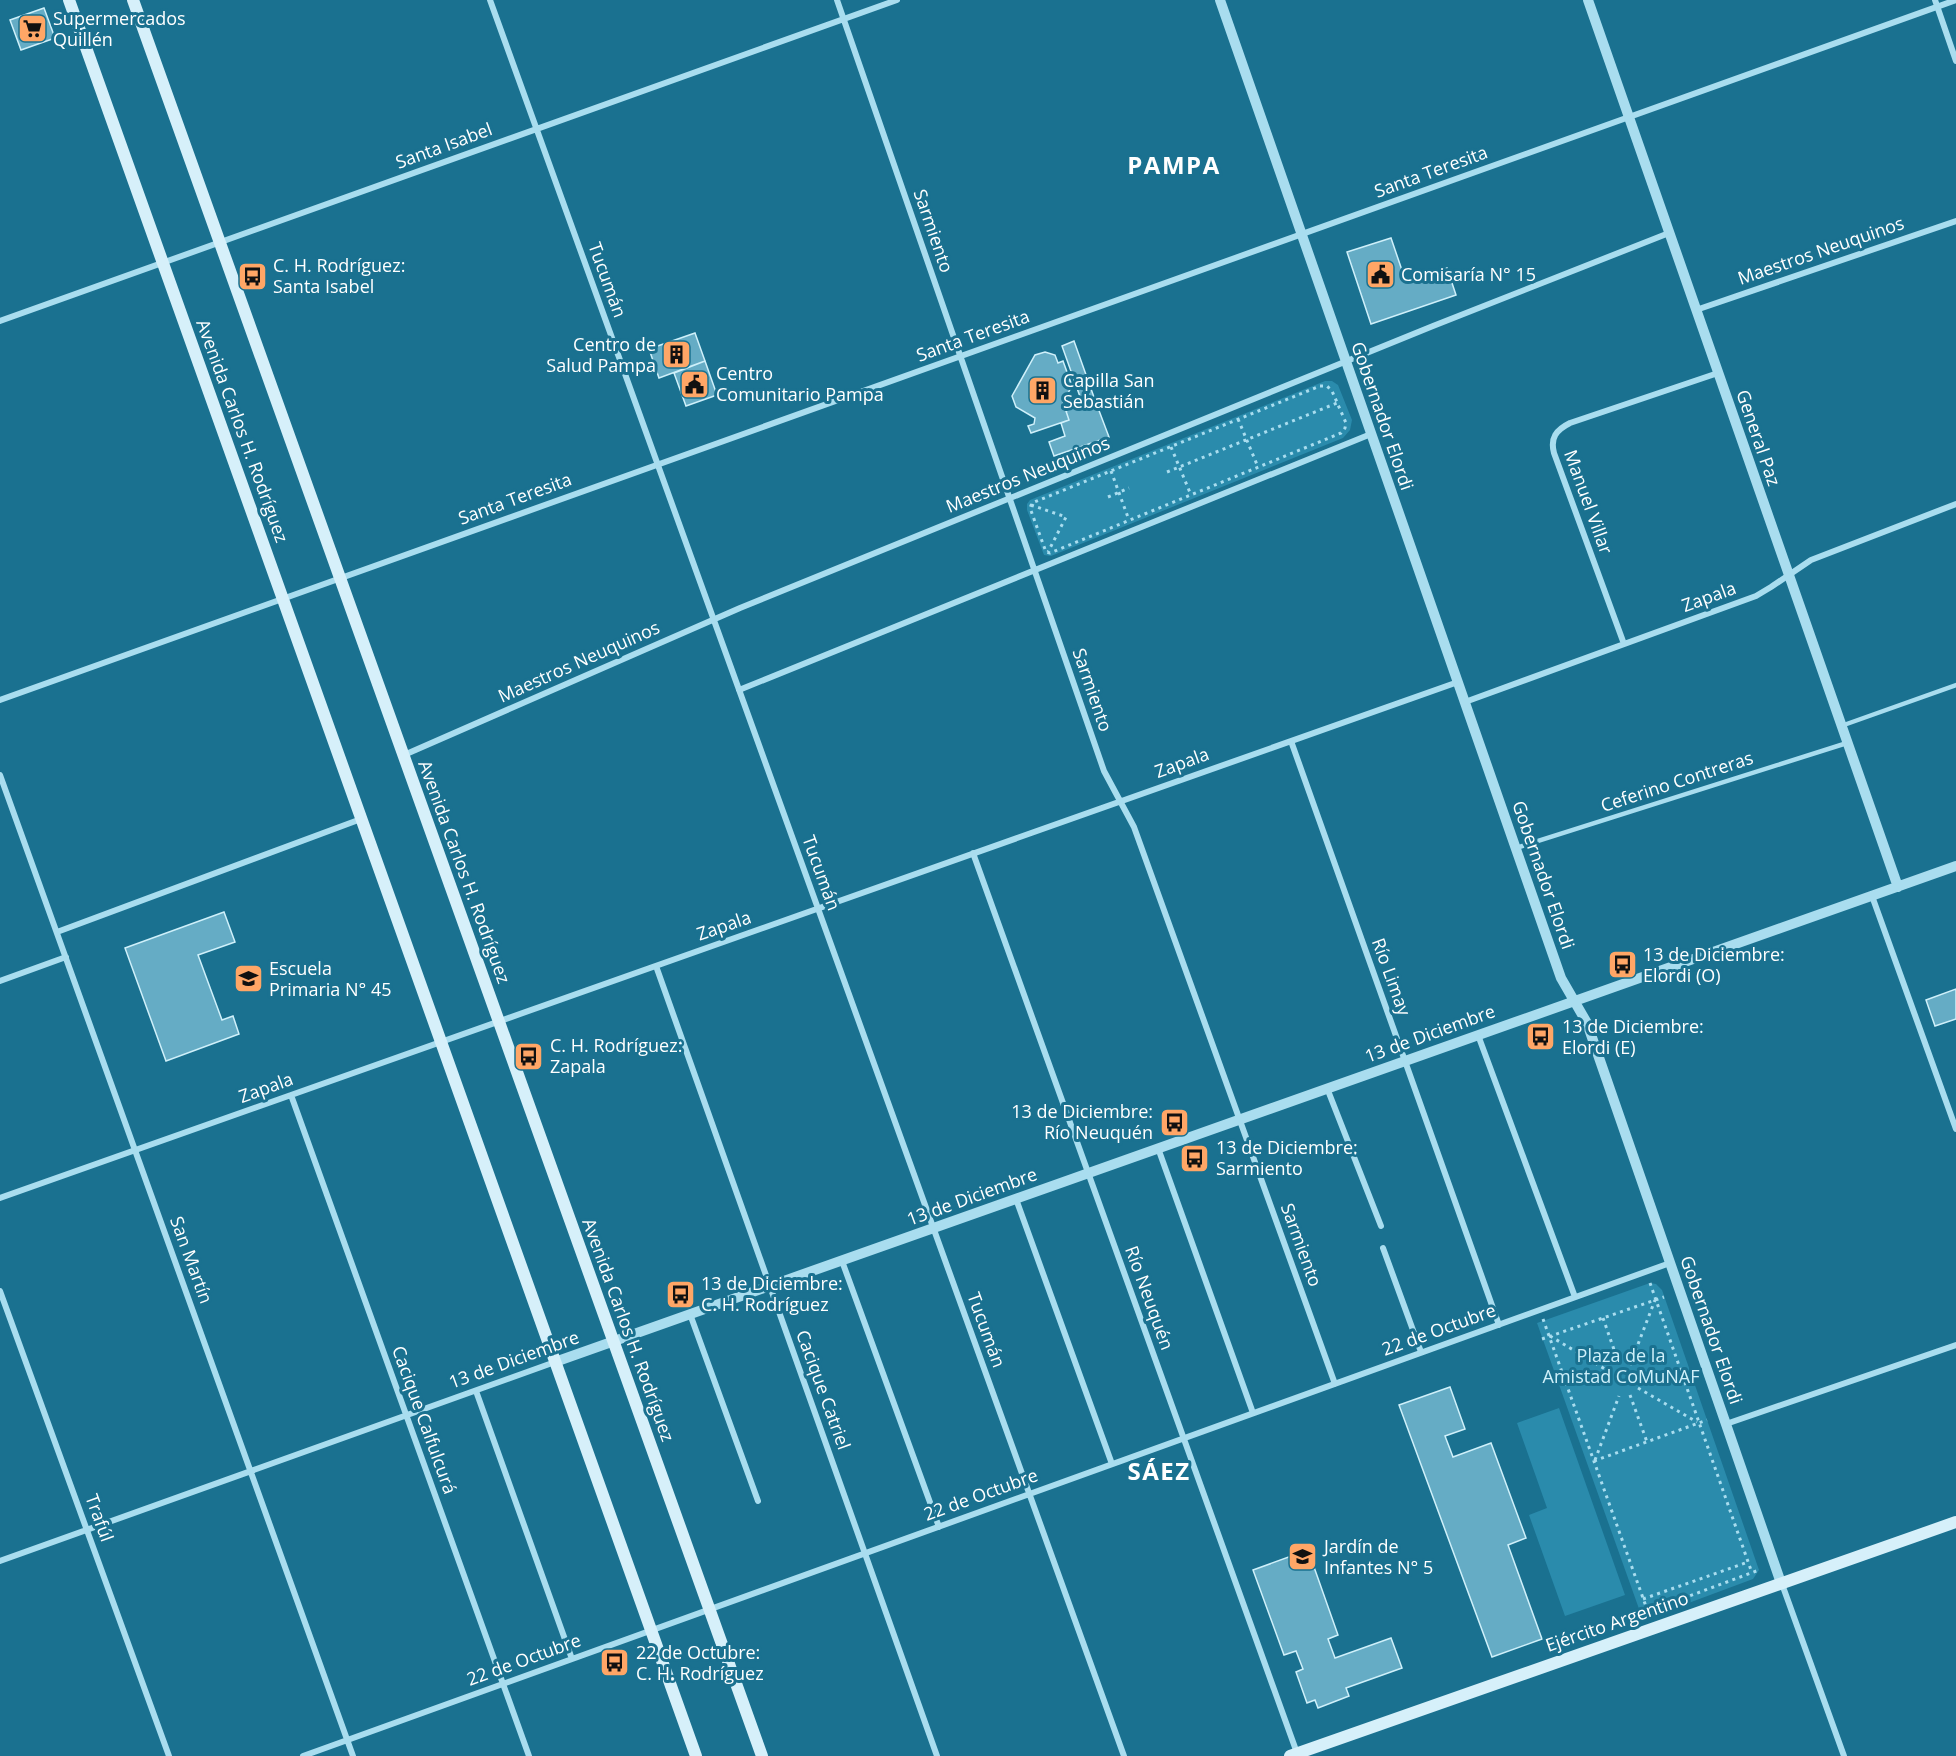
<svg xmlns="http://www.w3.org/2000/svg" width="1956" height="1756" viewBox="0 0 1956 1756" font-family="'Open Sans',sans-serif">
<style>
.green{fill:#2a8bac}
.building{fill:#65acc5;stroke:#cff0fa;stroke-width:1.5}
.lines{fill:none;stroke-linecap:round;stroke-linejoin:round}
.path{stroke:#a9ddef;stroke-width:3;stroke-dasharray:3 4.5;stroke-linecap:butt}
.service{stroke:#a9ddef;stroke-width:4.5}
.minor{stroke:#a9ddef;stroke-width:6}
.tertiary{stroke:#a9ddef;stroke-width:10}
.secondary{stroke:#d6f0fa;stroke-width:12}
.labels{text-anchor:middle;stroke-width:6;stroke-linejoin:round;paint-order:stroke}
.poi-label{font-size:18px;fill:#fff;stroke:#1a7190;text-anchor:start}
.street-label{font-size:18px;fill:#fff;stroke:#1a7190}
.park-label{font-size:18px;fill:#cff0fa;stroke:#1a7190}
.district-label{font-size:24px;font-weight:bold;letter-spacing:1.5px;fill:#fff;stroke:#1a7190}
</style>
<rect width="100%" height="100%" fill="#1a7190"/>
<path class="green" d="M1325 381H1332L1338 385 1352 420 1350 430 1343 438 1051 556 1044 555 1027 510V504L1030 500Z
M1650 1283 1656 1284 1662 1290 1759 1570 1753 1579 1643 1620 1537 1323Z
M1559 1408 1625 1595 1565 1616 1529 1515 1547 1508 1517 1423Z"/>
<path class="building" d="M44 8 55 38 21 50 10 20Z
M1391 238 1406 282 1447 268 1456 295 1371 324 1347 252Z
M695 333 705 361 659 378 649 349Z
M1074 341 1095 400 1083 405 1062 346Z
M1045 352 1055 355 1058 363 1063 361 1072 386 1063 402 1069 420 1031 433 1028 426 1034 424 1035 418 1016 407 1012 396 1035 355Z
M705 361 717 395 686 406 674 373Z
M1095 400 1109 437 1054 456 1049 442 1065 436 1061 423 1069 420 1066 411Z
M224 912 235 942 198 955 222 1020 233 1016 239 1034 166 1061 125 948Z
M1956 989V1019L1935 1026 1926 1000Z
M1450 1387 1465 1429 1445 1436 1453 1457 1491 1443 1526 1538 1508 1545 1542 1639 1492 1657 1399 1405Z
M1308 1550 1338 1635 1328 1639 1335 1658 1391 1638 1402 1668 1346 1688 1349 1696 1318 1708 1315 1700 1307 1703 1296 1672 1303 1669 1296 1651 1284 1655 1253 1570Z"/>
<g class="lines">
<path class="path" d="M1320 386H1327L1332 391 1346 423 1345 428 1341 433 1050 553 1046 552 1030 508 1032 503Z
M1238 419 1258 467
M1171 447 1191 495
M1111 471 1129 520
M1167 472 1337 403
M1108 497 1129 488
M1031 505 1066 517 1048 552
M1650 1283 1752 1573
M1603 1318 1619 1364
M1543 1319 1648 1612
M1550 1336 1610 1372
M1542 1339 1664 1297
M1630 1365 1655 1300
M1638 1388 1697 1422
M1630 1395 1647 1442
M1595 1460 1619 1396
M1594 1461 1707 1420
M1643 1599 1748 1562
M1641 1614 1759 1570"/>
<path class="service" d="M1841 726 1956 685
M1516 848 1847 743"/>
<path class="minor" d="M490 0 1124 1756
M837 0 1104 771 1134 827 1335 1384
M1935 0 1956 61
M1696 310 1956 221
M0 321 897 0
M1624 644 1554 453C1550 438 1556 430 1570 423L1718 373
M739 690 1371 434
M0 700 1956 0
M1465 702 1756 596 1771 587 1811 560 1956 504
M1291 741 1499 1325
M404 755 740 608 1433 326 1669 233
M0 775 353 1756
M973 853 1297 1753
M1872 896 1956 1129
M57 932 361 819
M656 966 937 1756
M0 981 66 957
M1478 1035 1575 1297
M1327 1088 1381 1226
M291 1095 529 1756
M1158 1148 1253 1413
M0 1198 1458 682
M1016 1199 1112 1464
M1383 1248 1421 1352
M842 1261 939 1527
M0 1291 169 1756
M690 1314 758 1501
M476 1391 572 1659
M1726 1424 1956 1345
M0 1561 555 1362
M1782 1584 1844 1756
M303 1756 1670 1263"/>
<path class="tertiary" d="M1220 0 1561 978 1587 1023 1781 1583
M1588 0 1898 887
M555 1362 1956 866"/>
<path class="secondary" d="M69 0 696 1756
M133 0 762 1756
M1290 1756 1956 1522"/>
</g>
<defs>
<symbol id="supermarket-square" viewBox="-11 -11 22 22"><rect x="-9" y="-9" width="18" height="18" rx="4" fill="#ffa666" stroke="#1a7190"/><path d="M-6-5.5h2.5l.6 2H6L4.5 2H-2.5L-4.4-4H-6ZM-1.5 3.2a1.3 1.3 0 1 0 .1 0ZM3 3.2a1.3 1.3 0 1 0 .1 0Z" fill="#111"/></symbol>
<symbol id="civic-square" viewBox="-11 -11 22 22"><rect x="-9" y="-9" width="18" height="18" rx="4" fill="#ffa666" stroke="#1a7190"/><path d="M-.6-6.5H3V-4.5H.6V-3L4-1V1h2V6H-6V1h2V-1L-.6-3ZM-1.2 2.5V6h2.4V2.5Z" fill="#111"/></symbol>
<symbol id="bus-square" viewBox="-11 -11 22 22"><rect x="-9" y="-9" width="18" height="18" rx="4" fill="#ffa666" stroke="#1a7190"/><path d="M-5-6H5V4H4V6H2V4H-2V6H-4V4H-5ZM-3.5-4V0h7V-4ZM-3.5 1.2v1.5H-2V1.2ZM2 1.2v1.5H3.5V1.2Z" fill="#111"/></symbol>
<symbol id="building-square" viewBox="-11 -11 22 22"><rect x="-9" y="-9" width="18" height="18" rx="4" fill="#ffa666" stroke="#1a7190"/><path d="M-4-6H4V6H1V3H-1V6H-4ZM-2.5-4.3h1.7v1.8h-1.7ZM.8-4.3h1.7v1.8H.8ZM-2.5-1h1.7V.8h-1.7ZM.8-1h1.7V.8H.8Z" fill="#111"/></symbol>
<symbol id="school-square" viewBox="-11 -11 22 22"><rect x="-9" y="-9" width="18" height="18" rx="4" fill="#ffa666" stroke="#1a7190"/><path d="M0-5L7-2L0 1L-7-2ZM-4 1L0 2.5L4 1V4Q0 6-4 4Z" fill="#111"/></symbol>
</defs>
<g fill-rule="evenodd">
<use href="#supermarket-square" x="16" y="12" width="33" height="33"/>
<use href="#civic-square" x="1364" y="258" width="33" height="33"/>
<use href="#bus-square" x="236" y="260" width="33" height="33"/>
<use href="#building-square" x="660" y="338" width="33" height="33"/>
<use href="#civic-square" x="678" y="368" width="33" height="33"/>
<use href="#building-square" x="1026" y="374" width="33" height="33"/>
<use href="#bus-square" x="1606" y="948" width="33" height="33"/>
<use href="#school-square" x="232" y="962" width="33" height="33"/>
<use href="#bus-square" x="1524" y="1020" width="33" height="33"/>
<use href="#bus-square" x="512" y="1040" width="33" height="33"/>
<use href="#bus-square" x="1158" y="1106" width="33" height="33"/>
<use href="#bus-square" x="1178" y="1142" width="33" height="33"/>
<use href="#bus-square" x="664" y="1278" width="33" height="33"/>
<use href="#school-square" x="1286" y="1540" width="33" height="33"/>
<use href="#bus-square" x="598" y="1646" width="33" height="33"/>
</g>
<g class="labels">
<g class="poi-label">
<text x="53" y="25">Supermercados<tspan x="53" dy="21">Quillén</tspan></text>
<text x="273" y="272">C. H. Rodríguez:<tspan x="273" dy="21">Santa Isabel</tspan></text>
<text x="1401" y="281">Comisaría N° 15</text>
<text x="656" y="351" text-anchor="end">Centro de<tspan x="656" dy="21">Salud Pampa</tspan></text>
<text x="716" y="380">Centro<tspan x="716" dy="21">Comunitario Pampa</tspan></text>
<text x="1063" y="387">Capilla San<tspan x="1063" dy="21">Sebastián</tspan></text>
<text x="1643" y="961">13 de Diciembre:<tspan x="1643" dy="21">Elordi (O)</tspan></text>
<text x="269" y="975">Escuela<tspan x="269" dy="21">Primaria N° 45</tspan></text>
<text x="1562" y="1033">13 de Diciembre:<tspan x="1562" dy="21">Elordi (E)</tspan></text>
<text x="550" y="1052">C. H. Rodríguez:<tspan x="550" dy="21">Zapala</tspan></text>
<text x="1153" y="1118" text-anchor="end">13 de Diciembre:<tspan x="1153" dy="21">Río Neuquén</tspan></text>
<text x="1216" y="1154">13 de Diciembre:<tspan x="1216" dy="21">Sarmiento</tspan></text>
<text x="701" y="1290">13 de Diciembre:<tspan x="701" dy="21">C. H. Rodríguez</tspan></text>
<text x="1324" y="1553">Jardín de<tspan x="1324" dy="21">Infantes N° 5</tspan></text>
<text x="636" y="1659">22 de Octubre:<tspan x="636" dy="21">C. H. Rodríguez</tspan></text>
</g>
<g class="street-label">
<text transform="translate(444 146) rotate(-20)" y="6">Santa Isabel</text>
<text transform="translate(1431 172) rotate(-20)" y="6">Santa Teresita</text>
<text transform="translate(933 231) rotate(71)" y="6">Sarmiento</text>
<text transform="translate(1821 251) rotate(-19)" y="6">Maestros Neuquinos</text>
<text transform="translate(607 280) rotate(70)" y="6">Tucumán</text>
<text transform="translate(973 336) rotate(-20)" y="6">Santa Teresita</text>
<text transform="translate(1382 416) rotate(71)" y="6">Gobernador Elordi</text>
<text transform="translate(242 431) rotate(70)" y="6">Avenida Carlos H. Rodríguez</text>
<text transform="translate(1758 438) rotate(71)" y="6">General Paz</text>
<text transform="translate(1028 475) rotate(-22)" y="6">Maestros Neuquinos</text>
<text transform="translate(515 499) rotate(-20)" y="6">Santa Teresita</text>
<text transform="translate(1588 502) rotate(70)" y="6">Manuel Villar</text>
<text transform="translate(1709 597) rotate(-20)" y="6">Zapala</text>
<text transform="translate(579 662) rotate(-24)" y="6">Maestros Neuquinos</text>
<text transform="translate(1092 690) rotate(71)" y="6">Sarmiento</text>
<text transform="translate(1182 763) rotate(-20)" y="6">Zapala</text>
<text transform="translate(1677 782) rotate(-18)" y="6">Ceferino Contreras</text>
<text transform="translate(464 872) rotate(70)" y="6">Avenida Carlos H. Rodríguez</text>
<text transform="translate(821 873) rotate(70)" y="6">Tucumán</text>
<text transform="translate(1543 875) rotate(71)" y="6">Gobernador Elordi</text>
<text transform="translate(724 926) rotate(-19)" y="6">Zapala</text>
<text transform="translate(1391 977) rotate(70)" y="6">Río Limay</text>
<text transform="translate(1430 1034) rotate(-20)" y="6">13 de Diciembre</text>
<text transform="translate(266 1088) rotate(-20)" y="6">Zapala</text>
<text transform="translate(972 1197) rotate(-20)" y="6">13 de Diciembre</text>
<text transform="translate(1301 1245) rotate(70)" y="6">Sarmiento</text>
<text transform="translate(191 1260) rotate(70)" y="6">San Martín</text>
<text transform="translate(1149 1298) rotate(70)" y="6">Río Neuquén</text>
<text transform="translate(628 1330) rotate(70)" y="6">Avenida Carlos H. Rodríguez</text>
<text transform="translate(986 1330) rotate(70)" y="6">Tucumán</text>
<text transform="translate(1439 1330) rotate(-20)" y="6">22 de Octubre</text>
<text transform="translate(1711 1330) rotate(71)" y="6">Gobernador Elordi</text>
<text transform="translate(514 1360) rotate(-20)" y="6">13 de Diciembre</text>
<text transform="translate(823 1390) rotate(70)" y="6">Cacique Catriel</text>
<text transform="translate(424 1420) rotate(70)" y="6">Cacique Calfulcurá</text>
<text transform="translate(981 1495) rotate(-20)" y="6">22 de Octubre</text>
<text transform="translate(99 1518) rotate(70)" y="6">Trafúl</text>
<text transform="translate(1617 1622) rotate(-19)" y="6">Ejército Argentino</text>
<text transform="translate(524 1660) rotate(-20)" y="6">22 de Octubre</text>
</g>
<g class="park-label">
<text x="1621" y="1362">Plaza de la<tspan x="1621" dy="21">Amistad CoMuNAF</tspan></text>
</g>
<g class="district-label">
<text x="1174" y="174">PAMPA</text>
<text x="1159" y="1480">SÁEZ</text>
</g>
</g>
</svg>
